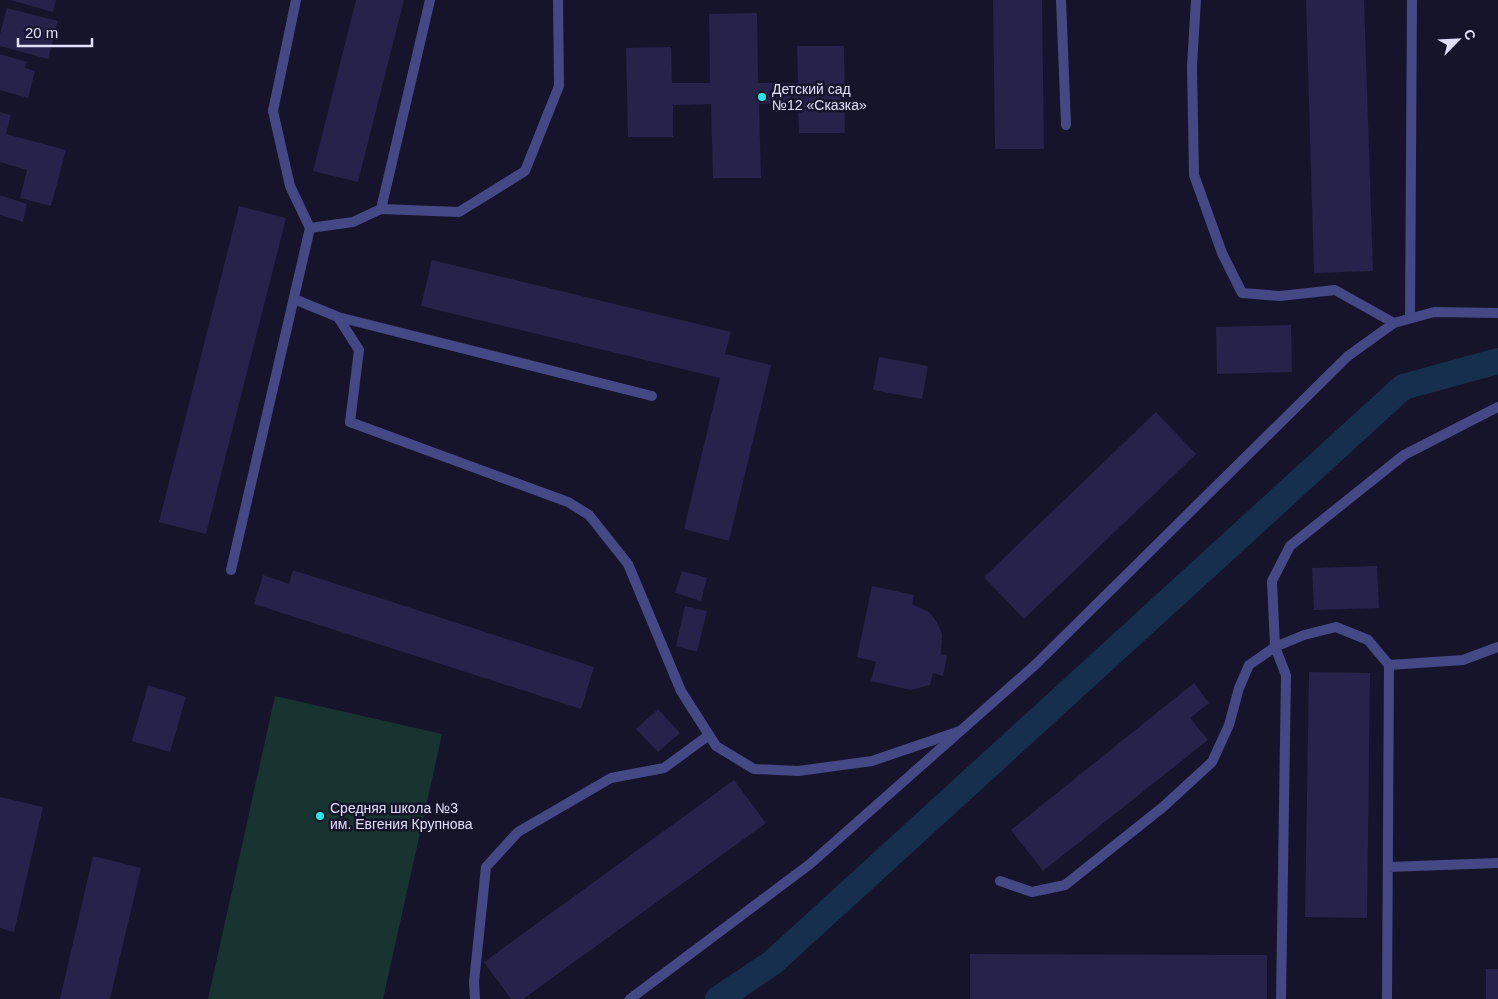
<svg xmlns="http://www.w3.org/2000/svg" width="1498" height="999" viewBox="0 0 1498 999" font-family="Helvetica,sans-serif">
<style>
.green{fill:#183430}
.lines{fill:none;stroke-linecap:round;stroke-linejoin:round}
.canal{stroke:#152f4d;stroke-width:26}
.building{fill:#262249}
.lane{stroke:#444884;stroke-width:10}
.street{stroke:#444884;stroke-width:10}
.poi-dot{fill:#20e8e9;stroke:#16142a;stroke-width:2}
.labels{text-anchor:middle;stroke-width:5;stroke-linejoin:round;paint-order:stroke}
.poi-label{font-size:14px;fill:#e1e0fc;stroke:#16142a;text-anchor:start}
</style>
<rect width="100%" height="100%" fill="#16142a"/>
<path class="green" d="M275 696 442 734 383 999H208Z"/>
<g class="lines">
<path class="canal" d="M718 999 772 963 1403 387 1498 361"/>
</g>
<path class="building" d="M10 0H56L53 12Z
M356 0H404L358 182 313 171Z
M993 0H1042L1044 149H995Z
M1306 0H1364L1373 271 1314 273Z
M7 8 58 21 48 59 0 46V34Z
M757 13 758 83H798L797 46H844L845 133H799L798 103 759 104 761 178H713L711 104 673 105V137H628L626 48 671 47 672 83H710L709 14Z
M0 54 27 62 25 68 35 71 28 98 0 90Z
M0 112 11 115 6 134 66 150 51 206 20 198 27 170 0 162Z
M0 195 27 204 23 222 0 215Z
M239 206 286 218 206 534 159 522Z
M432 260 731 332 725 354 771 365 729 541 684 529 720 378 421 306Z
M1291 325 1292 372 1217 374 1216 327Z
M879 357 928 366 922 399 873 390Z
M1156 412 1196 454 1024 619 984 577Z
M1377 566 1379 608 1314 610 1312 568Z
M293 570 594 667 581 709 254 604 263 575 289 584Z
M682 571 707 578 701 601 675 593Z
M872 586 914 595 912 604 929 612 937 622 942 634 941 654 947 656 943 676 933 673 930 685 911 690 871 681 876 662 857 657Z
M685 606 707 611 697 652 676 646Z
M1309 672 1370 673 1367 918 1305 917Z
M1194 683 1209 703 1190 718 1208 740 1043 871 1011 830Z
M148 685 186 697 170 752 132 741Z
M658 709 680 733 658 752 636 729Z
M734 780 766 823 523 999H511L484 962Z
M0 797 43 807 14 932 0 928Z
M93 856 141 868 110 999H60Z
M970 954 1267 955V999H970Z
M1486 969H1498V999H1486Z"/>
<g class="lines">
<path class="lane" d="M1061 0 1066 125
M1196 0 1192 66 1194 175 1222 253 1242 293 1280 296 1335 290 1394 323
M381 209 459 212 525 171 559 86 558 0
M310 228 353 222 381 209 430 0
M294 299 338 317 359 350 350 422 568 502 589 515 628 564 681 691 716 746 754 769 798 771 872 761 960 731
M338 317 652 396
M1410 318 1412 0
M231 570 310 228 290 186 273 111
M1389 665 1463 660 1498 647
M1388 867 1498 863
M1000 881 1032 892 1065 885 1163 807 1212 762 1229 725 1239 688 1249 665 1275 647 1304 635 1336 627 1368 640 1389 665 1387 999
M475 999 474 982 486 867 518 832 611 778 664 768 709 735
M1281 999 1286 675 1275 647 1272 581 1290 546 1404 455 1498 407"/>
<path class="street" d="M273 111 296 0
M630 999 810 864 1035 665 1348 356 1394 323 1434 312 1498 313"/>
</g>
<g class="poi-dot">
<circle cx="762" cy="97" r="5"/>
<circle cx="320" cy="816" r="5"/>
</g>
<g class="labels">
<g class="poi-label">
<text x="772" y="94">Детский сад<tspan x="772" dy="16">№12 «Сказка»</tspan></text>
<text x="330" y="813">Средняя школа №3<tspan x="330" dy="16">им. Евгения Крупнова</tspan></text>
</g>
</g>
<g transform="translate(1458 40) rotate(66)" stroke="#16142a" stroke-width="4" paint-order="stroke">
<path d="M0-4L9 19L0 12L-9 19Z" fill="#e1e0fc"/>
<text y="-8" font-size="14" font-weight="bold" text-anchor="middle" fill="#e1e0fc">С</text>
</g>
<path d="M18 38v8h74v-8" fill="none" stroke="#e1e0fc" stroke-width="2.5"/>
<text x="25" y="38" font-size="15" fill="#e1e0fc" stroke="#16142a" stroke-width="4" paint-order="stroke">20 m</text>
</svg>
